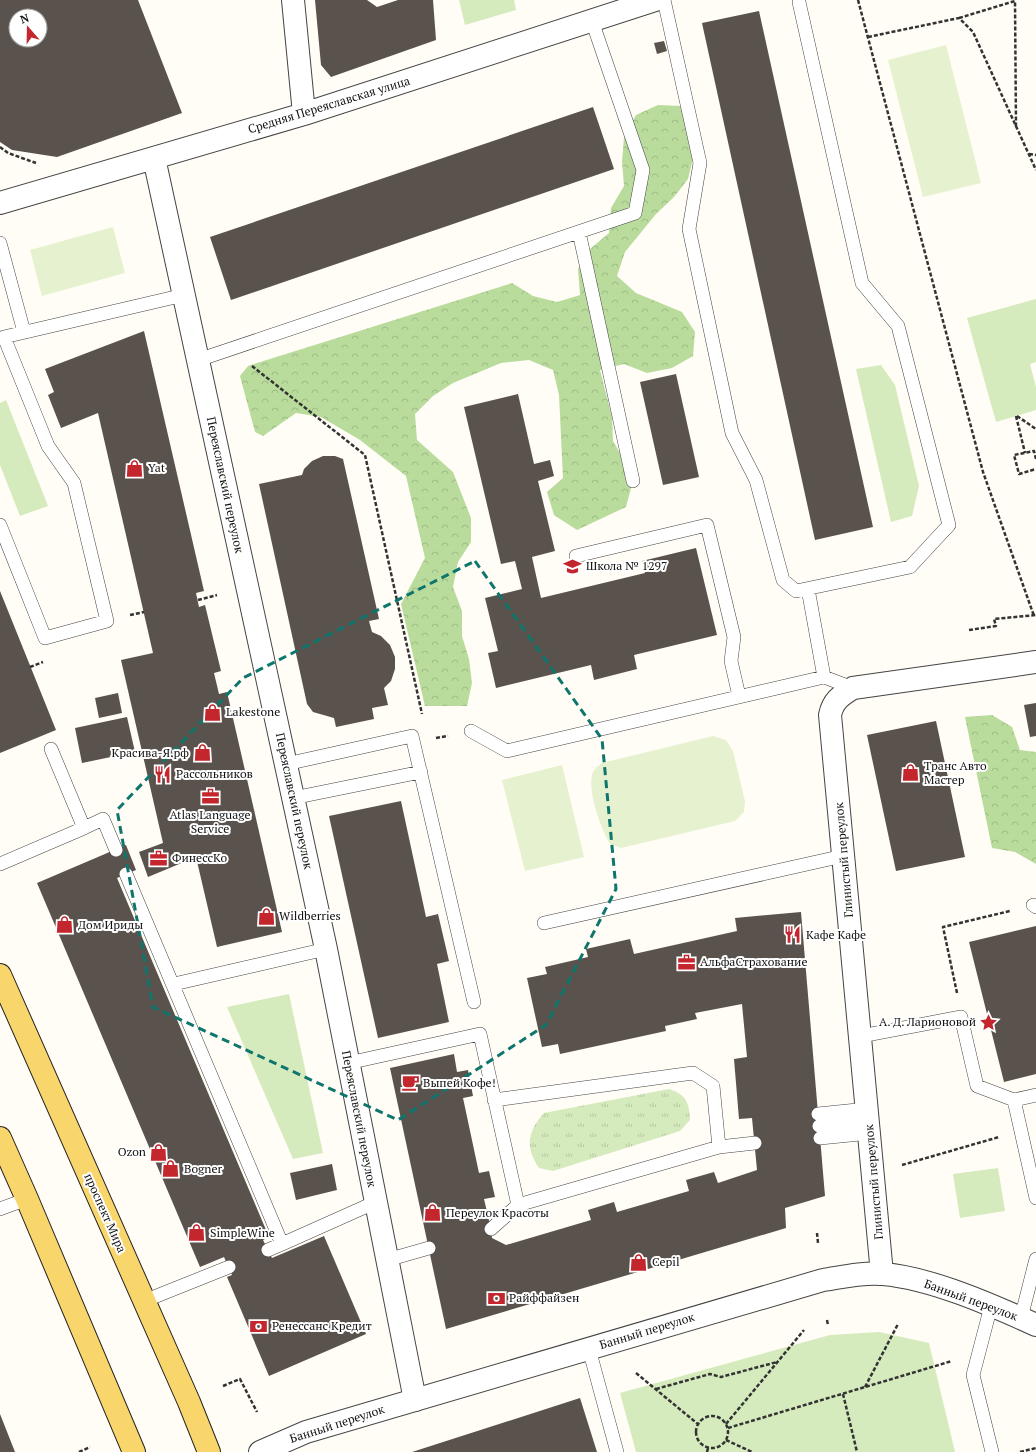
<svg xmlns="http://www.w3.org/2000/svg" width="1036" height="1452" viewBox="0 0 1036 1452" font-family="'PT Serif',serif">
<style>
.grass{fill:url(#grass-tufts)}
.forest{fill:url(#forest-crowns)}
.park{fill:#d5ebbd}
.pitch{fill:#e6f2cf}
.building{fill:#5a524d;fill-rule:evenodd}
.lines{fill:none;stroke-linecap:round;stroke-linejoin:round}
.service-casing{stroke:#444;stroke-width:14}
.minor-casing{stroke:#444;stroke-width:24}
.tertiary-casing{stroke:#444;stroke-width:24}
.primary-casing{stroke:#222;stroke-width:24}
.path{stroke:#333;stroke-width:2.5;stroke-dasharray:4 2;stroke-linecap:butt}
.service{stroke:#fff;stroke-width:13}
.minor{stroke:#fff;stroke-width:22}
.tertiary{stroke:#fff;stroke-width:22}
.primary{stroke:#f9d66b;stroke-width:22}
.marked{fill:none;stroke:#0f766e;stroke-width:3;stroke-dasharray:8 5;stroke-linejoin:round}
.labels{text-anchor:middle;stroke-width:4;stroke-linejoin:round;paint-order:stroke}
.street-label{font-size:12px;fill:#111;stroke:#fff}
.poi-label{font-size:12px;fill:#111;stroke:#fff;text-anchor:start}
</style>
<defs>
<pattern id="grass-tufts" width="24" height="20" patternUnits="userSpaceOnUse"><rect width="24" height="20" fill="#d5ebbd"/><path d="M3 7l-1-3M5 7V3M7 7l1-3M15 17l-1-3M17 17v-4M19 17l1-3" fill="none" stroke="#b6c8a1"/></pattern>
<pattern id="forest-crowns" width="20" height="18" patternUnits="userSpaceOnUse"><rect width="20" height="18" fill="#b9dc9c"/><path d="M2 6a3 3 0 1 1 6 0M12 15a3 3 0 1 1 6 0" fill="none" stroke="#9ebc85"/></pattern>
</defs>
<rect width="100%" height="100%" fill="#fffdf5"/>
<path class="grass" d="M669 1089C687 1095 689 1103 690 1120L680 1131 553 1171 539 1168C525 1147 527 1132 544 1113Z"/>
<path class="forest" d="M658 105 682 106 694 154 688 179 674 197 656 214 625 252 617 276 636 293 682 312 695 332 693 356 672 368 647 373 624 364 600 370 612 417 613 441 625 462 632 484 626 507 577 530 554 515 547 492 563 478 559 395 553 370 529 360 501 363 453 383 433 396 415 414 417 440 453 472 471 518V542L458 562 453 587 462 611V636L469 659 472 683 467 706H425L401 604 425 558 406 476 360 440 321 417 296 413 263 436 255 432 240 376 248 366 512 283 533 296 557 302 580 295 578 269 590 249 609 233 611 208 624 186 622 162 624 137 636 115Z
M992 715 1012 727 1020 750 1036 752V864L1015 852 992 848 965 717Z"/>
<path class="park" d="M459 0H514L516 10 465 25Z
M1036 299V362L1030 364 1036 387V410L996 422 967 318Z
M881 365 895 385 919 486 912 516 891 522 856 369Z
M6 400 48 506 20 516 0 465V403Z
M289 994 323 1153 293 1159 227 1007Z
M998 1168 1005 1211 960 1218 953 1174Z
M879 1332 929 1343 955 1452H636L620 1393 830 1335Z"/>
<path class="pitch" d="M946 45 981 183 923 197 888 60Z
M113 227 125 273 42 296 30 250Z
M713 736 726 740 733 751 745 801 744 812 735 821 621 848 610 844C601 829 586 789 593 772 595 768 599 765 602 763Z
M562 765 584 857 525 871 502 780Z"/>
<path class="building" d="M0 0H138L182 113 57 157 12 150 0 142ZM16 16H40V40H16Z
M315 0H367L377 7 398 0H433L436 40 331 77 321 65Z
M759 11 873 527 815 540 702 23Z
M664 41 667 51 657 54 654 43Z
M593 107 614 169 231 300 210 237Z
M144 331 204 591 196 593 199 607 205 605 221 671 214 673 219 694 227 692 282 932 217 947 196 857 148 877 139 852 163 843 121 660 153 653 98 413 61 428 48 395 54 392 45 369Z
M676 374 699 477 663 485 640 382Z
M518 394 534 464 550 460 554 476 538 481 555 551 532 557 541 598 645 573 642 561 696 548 717 635 634 655 637 669 594 680 591 665 496 688 488 653 498 651 485 598 522 589 515 561 501 564 464 407Z
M323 456H335L343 459 379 619 369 621 372 632 381 636 390 645 395 657V669L391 681 384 688 388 705 372 708 374 719 336 727 334 718 313 712 307 704 259 484 302 475 304 469 312 461Z
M0 591 56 730 0 753Z
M118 693 122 713 99 718 95 698Z
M1036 703V736L1030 737 1024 705Z
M127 717 135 752 82 763 75 728Z
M936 721 965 857 896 871 867 735Z
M401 801 426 917 438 914 449 961 437 964 449 1022 378 1038 329 816Z
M126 845 136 870 117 878 269 1237 263 1240 272 1258 324 1236 366 1334 269 1376 227 1277 232 1275 224 1257 200 1267 37 883Z
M801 912 825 1196 785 1208 786 1228 446 1329 390 1068 454 1054 457 1072 468 1070 473 1096 463 1098 479 1173 489 1171 495 1197 484 1199 491 1229 492 1238 506 1245 591 1220 588 1210 614 1202 617 1212 689 1191 686 1180 714 1172 718 1183 757 1170 752 1118 739 1119 734 1059 747 1057 742 1004 695 1013 697 1019 665 1026 666 1031 560 1054 558 1044 542 1047 527 978 547 974 545 967 588 957 586 949 630 939 634 954 737 931 735 918Z
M1036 926V1074L1004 1082 969 942Z
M332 1164 337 1190 296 1200 290 1173Z
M580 1398 597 1452H412Z
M0 1414 15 1452H0Z"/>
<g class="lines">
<defs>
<path id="service" d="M664 0 700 163 689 229 732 433 756 480 783 580 796 591 910 567 949 525 898 326 862 283 799 2
M579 232 633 481
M0 243 24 332
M198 360 635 213 643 170 592 21
M0 525 45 638 107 621 74 483 48 446 4 337 184 295
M576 556 707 525 734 637 731 661 739 696
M808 589 824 677
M471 731 507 751 824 677 853 688
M286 764 412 736 474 1002
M293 798 421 772
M84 828 103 819 116 850
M0 864 84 828 51 749
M126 874 282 1244 268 1250
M1033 905 1036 907
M544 923 843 856
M174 984 326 949
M861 1036 961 1017 977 1086 1014 1100 1036 1198
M348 1063 480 1034 518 1205 719 1147 713 1086 693 1073 494 1100
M1014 1100 1036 1095
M818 1114 867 1109
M819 1126 869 1121
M820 1138 870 1133
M719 1147 755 1143
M0 1209 27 1199
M491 1229 518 1205
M282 1244 376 1202
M387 1260 429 1248
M144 1301 229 1267
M991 1306 973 1375 992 1452
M1021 1318 1036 1259
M589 1349 617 1452"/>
<path id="minor" d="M293 0 304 114
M154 158 326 949 415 1400
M0 203 304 114 655 0
M882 1274 830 715C833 701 840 696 853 688L1036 662"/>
<path id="tertiary" d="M260 1452 306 1432 823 1280C842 1277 863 1272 883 1274 931 1278 992 1305 1036 1325"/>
<path id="primary" d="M0 975 189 1402 209 1452
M0 1138 27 1199 134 1452"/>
</defs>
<use href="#service" class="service-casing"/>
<use href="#minor" class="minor-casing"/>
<use href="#tertiary" class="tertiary-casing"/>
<use href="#primary" class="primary-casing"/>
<path class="path" d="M858 0 983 472 1034 616
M959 18 1015 1 1016 127
M868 37 959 18 973 32 1036 170
M0 147 8 153 36 163
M1029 154 1036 155
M252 366 365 455 422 714
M1016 416 1025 453
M1017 416 1036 429
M1036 459 1034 451 1014 455 1019 474 1036 469
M198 600 217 595
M130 615 144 612
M969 630 996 626 994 619 1036 615
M30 667 43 662
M436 738 448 736
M957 993 943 927 1010 911
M902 1165 999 1137
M817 1233 818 1243
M827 1320 828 1325
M636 1373 699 1425
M223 1386 240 1379 257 1412
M865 1387 898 1324
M656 1389 710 1374 721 1377 777 1362
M843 1394 857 1452
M696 1432a16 16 0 1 1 32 0a16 16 0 1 1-32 0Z
M726 1424 804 1330
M728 1428 952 1361
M726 1440 752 1452
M79 1452 90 1447
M707 1452 708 1448
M1020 1452 1036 1448"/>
<use href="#service" class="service"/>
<use href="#minor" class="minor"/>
<use href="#tertiary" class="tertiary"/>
<use href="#primary" class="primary"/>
</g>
<path class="marked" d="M475 561 602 739 616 889 546 1025 398 1120 153 1007 117 810 243 678Z"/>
<defs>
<symbol id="shop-bare" viewBox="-9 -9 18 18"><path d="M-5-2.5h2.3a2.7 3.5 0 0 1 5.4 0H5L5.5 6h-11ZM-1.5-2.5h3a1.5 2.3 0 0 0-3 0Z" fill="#c4262e" stroke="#fff" stroke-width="2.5" paint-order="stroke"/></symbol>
<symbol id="school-bare" viewBox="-9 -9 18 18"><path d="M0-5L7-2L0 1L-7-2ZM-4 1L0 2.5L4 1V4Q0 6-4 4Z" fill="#c4262e" stroke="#fff" stroke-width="2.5" paint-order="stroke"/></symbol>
<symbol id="restaurant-bare" viewBox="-9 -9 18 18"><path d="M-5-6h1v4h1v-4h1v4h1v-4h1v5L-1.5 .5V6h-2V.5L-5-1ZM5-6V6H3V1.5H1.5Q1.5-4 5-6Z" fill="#c4262e" stroke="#fff" stroke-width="2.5" paint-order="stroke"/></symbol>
<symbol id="office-bare" viewBox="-9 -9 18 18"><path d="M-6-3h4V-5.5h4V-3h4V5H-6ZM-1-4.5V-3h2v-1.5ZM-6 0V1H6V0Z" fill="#c4262e" stroke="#fff" stroke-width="2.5" paint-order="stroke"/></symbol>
<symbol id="sight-bare" viewBox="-9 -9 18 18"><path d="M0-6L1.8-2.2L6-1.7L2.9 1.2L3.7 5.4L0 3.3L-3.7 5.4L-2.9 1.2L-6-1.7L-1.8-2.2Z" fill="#c4262e" stroke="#fff" stroke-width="2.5" paint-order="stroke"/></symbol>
<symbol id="cafe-bare" viewBox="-9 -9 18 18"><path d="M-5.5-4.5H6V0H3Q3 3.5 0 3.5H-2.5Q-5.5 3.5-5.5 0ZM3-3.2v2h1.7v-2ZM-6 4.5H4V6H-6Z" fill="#c4262e" stroke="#fff" stroke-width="2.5" paint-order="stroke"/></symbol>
<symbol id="bank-bare" viewBox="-9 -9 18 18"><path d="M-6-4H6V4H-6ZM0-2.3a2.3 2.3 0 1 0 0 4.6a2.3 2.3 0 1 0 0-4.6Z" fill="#c4262e" stroke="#fff" stroke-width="2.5" paint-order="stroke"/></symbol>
</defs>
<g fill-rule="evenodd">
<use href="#shop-bare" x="122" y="456" width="25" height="25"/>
<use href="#school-bare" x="560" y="554" width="25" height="25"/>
<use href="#shop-bare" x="200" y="700" width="25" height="25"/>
<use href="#shop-bare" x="190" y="740" width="25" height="25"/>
<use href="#shop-bare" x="898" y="760" width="25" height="25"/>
<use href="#restaurant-bare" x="150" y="762" width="25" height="25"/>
<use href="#office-bare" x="198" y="784" width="25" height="25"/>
<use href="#office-bare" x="146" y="846" width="25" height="25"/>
<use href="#shop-bare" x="254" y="904" width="25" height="25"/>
<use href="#shop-bare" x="52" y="912" width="25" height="25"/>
<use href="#restaurant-bare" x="780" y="922" width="25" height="25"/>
<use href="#office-bare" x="674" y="950" width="25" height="25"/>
<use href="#sight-bare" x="976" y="1010" width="25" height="25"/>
<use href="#cafe-bare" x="398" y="1070" width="25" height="25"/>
<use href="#shop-bare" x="146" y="1140" width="25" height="25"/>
<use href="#shop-bare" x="158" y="1156" width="25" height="25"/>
<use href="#shop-bare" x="420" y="1200" width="25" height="25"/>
<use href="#shop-bare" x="184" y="1220" width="25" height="25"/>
<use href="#shop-bare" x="626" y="1250" width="25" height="25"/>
<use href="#bank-bare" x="484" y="1286" width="25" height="25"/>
<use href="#bank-bare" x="246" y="1314" width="25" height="25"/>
</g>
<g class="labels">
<g class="street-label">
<text transform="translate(329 105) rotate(-17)" y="4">Средняя Переяславская улица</text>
<text transform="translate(225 485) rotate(78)" y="4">Переяславский переулок</text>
<text transform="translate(294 801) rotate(78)" y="4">Переяславский переулок</text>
<text transform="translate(844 860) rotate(-95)" y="4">Глинистый переулок</text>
<text transform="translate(359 1119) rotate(79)" y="4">Переяславский переулок</text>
<text transform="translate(874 1182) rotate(-95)" y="4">Глинистый переулок</text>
<text transform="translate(105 1213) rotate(66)" y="4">проспект Мира</text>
<text transform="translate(971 1300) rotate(20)" y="4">Банный переулок</text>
<text transform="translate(647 1331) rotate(-17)" y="4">Банный переулок</text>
<text transform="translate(337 1424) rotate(-18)" y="4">Банный переулок</text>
</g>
<g class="poi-label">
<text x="148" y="472">Yat</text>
<text x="586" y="570">Школа № 1297</text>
<text x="226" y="716">Lakestone</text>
<text x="189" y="757" text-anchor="end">Красива-Я.рф</text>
<text x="924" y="770">Транс Авто<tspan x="924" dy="14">Мастер</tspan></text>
<text x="176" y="778">Рассольников</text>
<text x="210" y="819" text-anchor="middle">Atlas Language<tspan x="210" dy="14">Service</tspan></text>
<text x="172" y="862">ФинессКо</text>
<text x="279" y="920">Wildberries</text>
<text x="78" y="929">Дом Ириды</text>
<text x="806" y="939">Кафе Кафе</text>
<text x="700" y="966">АльфаСтрахование</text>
<text x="976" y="1026" text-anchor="end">А. Д. Ларионовой</text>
<text x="423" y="1087">Выпей Кофе!</text>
<text x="146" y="1156" text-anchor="end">Ozon</text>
<text x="184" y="1173">Bogner</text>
<text x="446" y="1217">Переулок Красоты</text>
<text x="210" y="1237">SimpleWine</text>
<text x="652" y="1266">Cepil</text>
<text x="509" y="1302">Райффайзен</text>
<text x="272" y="1330">Ренессанс Кредит</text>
</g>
</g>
<g transform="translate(28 28) rotate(340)"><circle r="19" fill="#ffffff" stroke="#a0a0a0"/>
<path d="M0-3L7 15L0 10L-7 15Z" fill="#c4262e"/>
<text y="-6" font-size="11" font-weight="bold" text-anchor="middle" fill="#111111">N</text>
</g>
</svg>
